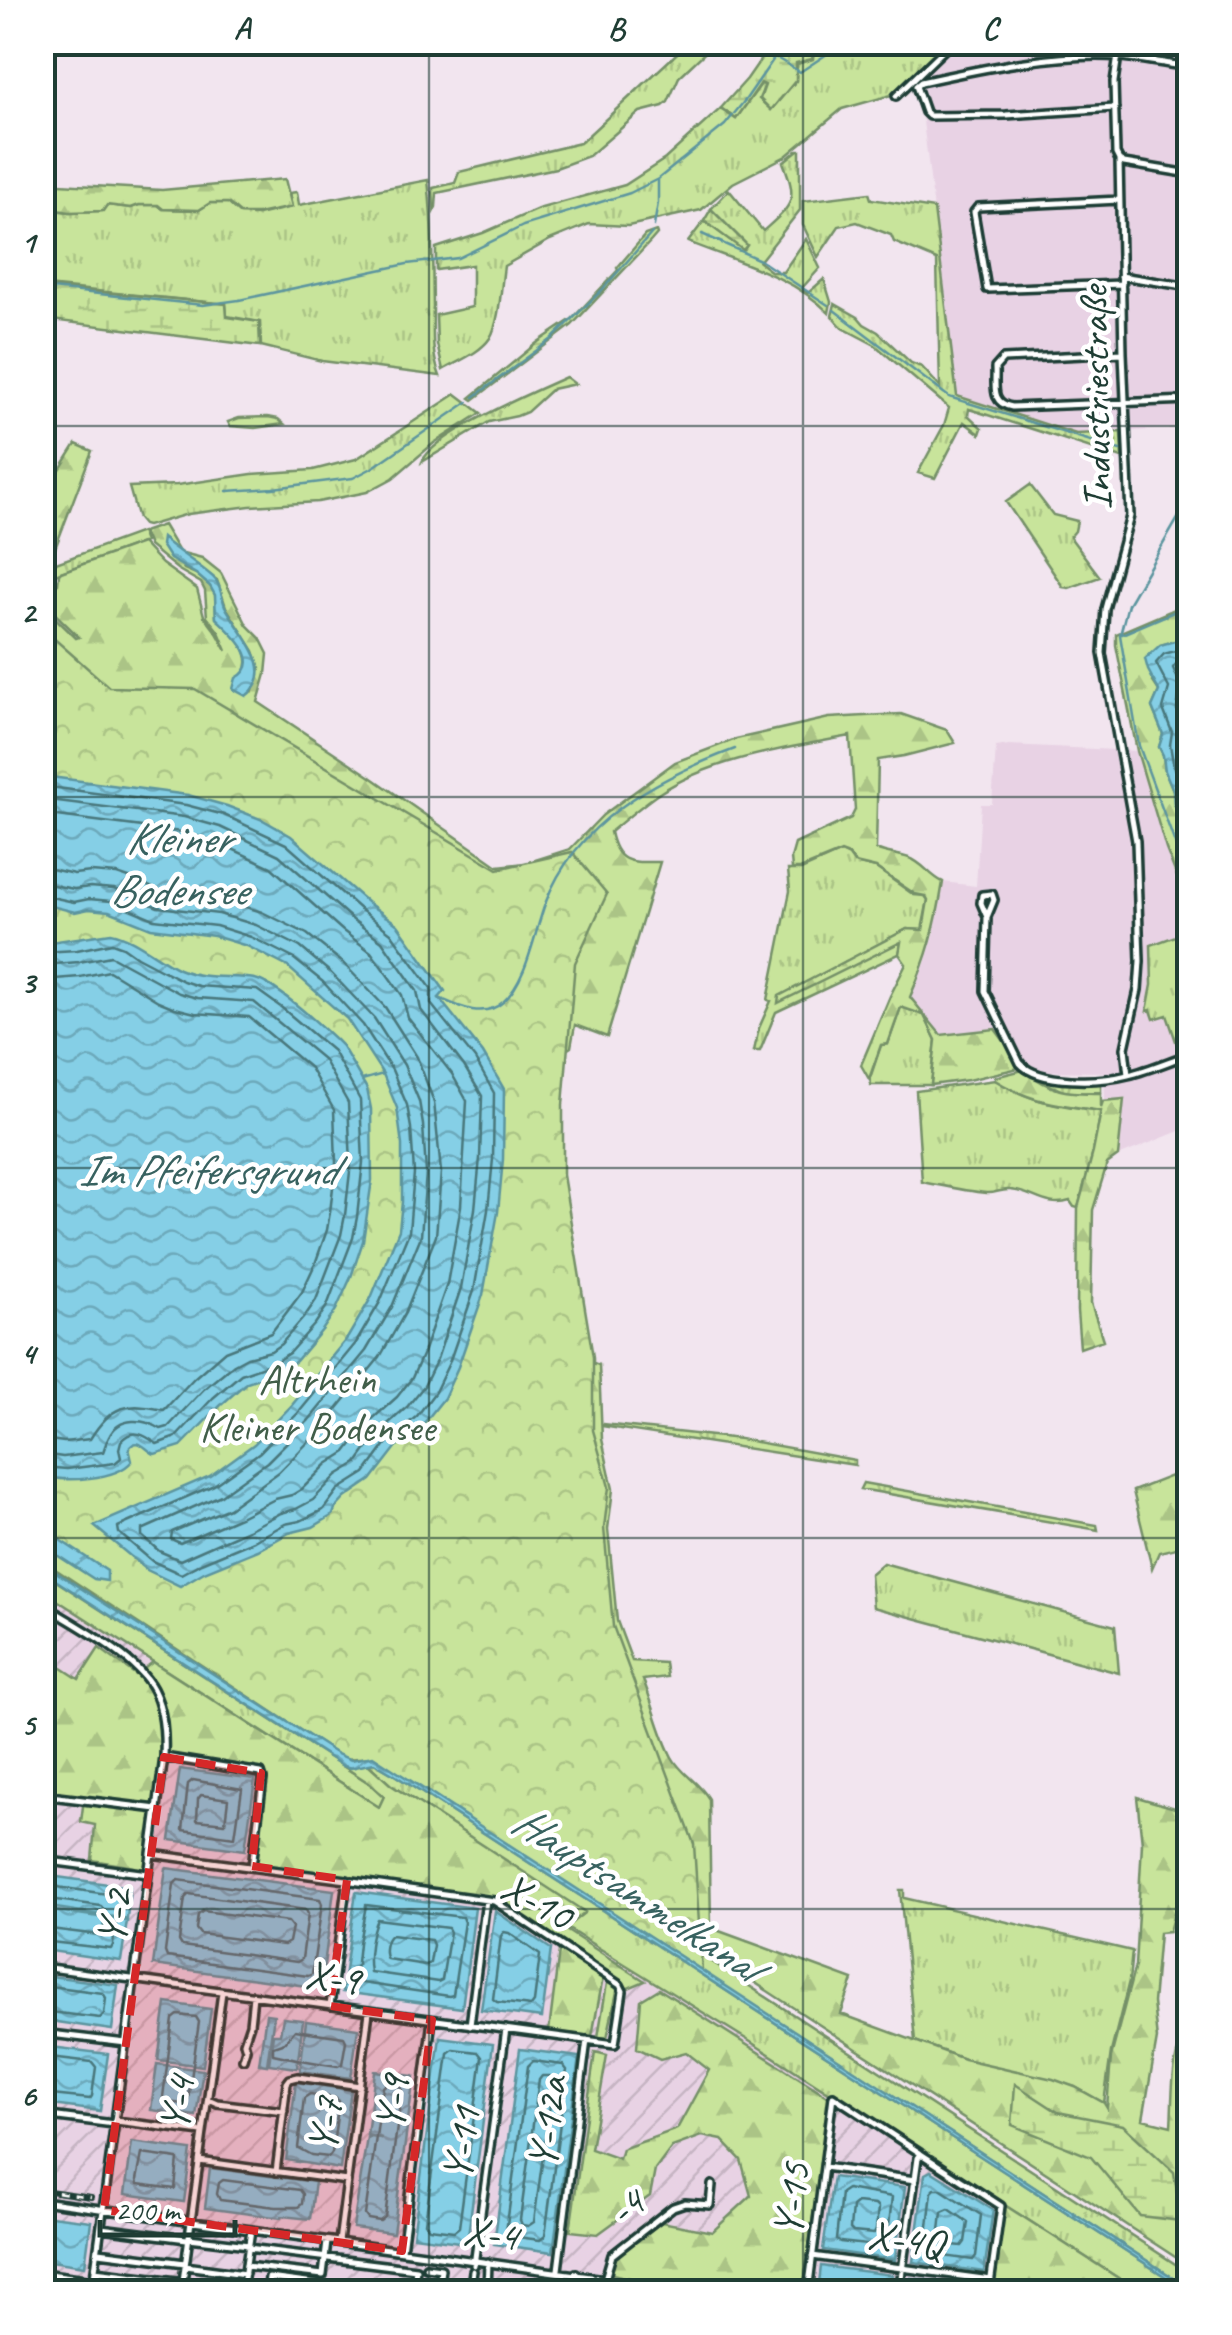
<svg xmlns="http://www.w3.org/2000/svg" width="1232" height="2335" viewBox="0 0 1232 2335" font-family="Caveat,sans-serif">
<style>
.built{fill:#e8d2e4}
.industrial{fill:url(#industrial-furrows)}
.grass{fill:url(#grass-tufts);stroke:#749068;stroke-width:2.5}
.forest{fill:url(#forest-firs);stroke:#749068;stroke-width:2.5;fill-rule:evenodd}
.wetland{fill:url(#wetland-marsh);stroke:#749068;stroke-width:2.5}
.park{fill:url(#park-crowns);stroke:#749068;stroke-width:2.5}
.water{fill:url(#water-waves);stroke:#5c959f;stroke-width:2.5}
.lines{fill:none;stroke-linecap:round;stroke-linejoin:round}
.shore{stroke:#48777b;stroke-width:2.5}
.stream{stroke:#5c959f;stroke-width:2.5}
.street-casing{stroke:#1f3d34;stroke-width:12}
.street{stroke:#fff;stroke-width:5}
.rail-casing{stroke:#1f3d34;stroke-width:6}
.rail{stroke:#fff;stroke-width:2.5;stroke-dasharray:8;stroke-linecap:butt}
.marked{fill:#d62828;fill-opacity:0.2;stroke:#d62828;stroke-width:8;stroke-dasharray:20 12;stroke-linejoin:round}
.grid{fill:none;stroke:#1f3d34;stroke-width:2.5;stroke-opacity:0.55}
.labels{text-anchor:middle;stroke-width:9;stroke-linejoin:round;paint-order:stroke}
.street-label{font-size:42px;fill:#1f3d34;stroke:#fff}
.park-label{font-size:42px;fill:#415e49;stroke:#fff}
.water-label{font-size:45px;font-style:italic;fill:#386260;stroke:#fff}
.neatline{fill:none;stroke:#1f3d34;stroke-width:4}
.grid-label{font-size:32px;text-anchor:middle;font-weight:bold;fill:#1f3d34}
</style>
<defs>
<pattern id="industrial-furrows" width="10" height="10" patternUnits="userSpaceOnUse" patternTransform="scale(2.5)"><rect width="10" height="10" fill="#e8d2e4"/><path d="M-1 1l2-2M0 10L10 0M9 11l2-2" fill="none" stroke="#c7b5c4"/></pattern>
<pattern id="grass-tufts" width="24" height="20" patternUnits="userSpaceOnUse" patternTransform="scale(2.5)"><rect width="24" height="20" fill="#c8e49b"/><path d="M3 7l-1-3M5 7V3M7 7l1-3M15 17l-1-3M17 17v-4M19 17l1-3" fill="none" stroke="#abc486"/></pattern>
<pattern id="forest-firs" width="22" height="20" patternUnits="userSpaceOnUse" patternTransform="scale(2.5)"><rect width="22" height="20" fill="#c8e49b"/><path d="M5 1l3.5 6h-7zM16 11l3.5 6h-7z" fill="#abc486"/></pattern>
<pattern id="wetland-marsh" width="20" height="14" patternUnits="userSpaceOnUse" patternTransform="scale(2.5)"><rect width="20" height="14" fill="#c8e49b"/><path d="M1 5h8M5 5V1M11 12h8M15 12V8" fill="none" stroke="#abc486"/></pattern>
<pattern id="park-crowns" width="20" height="18" patternUnits="userSpaceOnUse" patternTransform="scale(2.5)"><rect width="20" height="18" fill="#c8e49b"/><path d="M2 6a3 3 0 1 1 6 0M12 15a3 3 0 1 1 6 0" fill="none" stroke="#abc486"/></pattern>
<pattern id="water-waves" width="16" height="10" patternUnits="userSpaceOnUse" patternTransform="scale(2.5)"><rect width="16" height="10" fill="#85cfe6"/><path d="M0 5q4-4 8 0t8 0" fill="none" stroke="#6ca9bb"/></pattern>
</defs>
<rect width="100%" height="100%" fill="#f2e5ef"/>
<filter id="ink" filterUnits="userSpaceOnUse"><feTurbulence type="fractalNoise" baseFrequency=".01" numOctaves="2"/><feDisplacementMap in="SourceGraphic" scale="20" xChannelSelector="R" yChannelSelector="G"/><feConvolveMatrix kernelMatrix="1 2 1 2 8 2 1 2 1" color-interpolation-filters="sRGB"/></filter>
<g filter="url(#ink)">
<path class="built" d="M955 43H1189V428L1076 434 957 396 923 121 912 88Z
M1009 745 1137 751 1166 849 1189 907V931L1151 945 1152 985 1147 1010 1167 1014 1182 1060 1189 1058V1127L1118 1156 1124 1100 1105 1099 1104 1072 1043 1071 1030 1064 1023 1067 995 1030 941 1036 910 997 925 963 934 935 943 882 976 886 981 804H992L996 747Z"/>
<path class="industrial" d="M42 1591 563 1926 746 2039 1003 2204 992 2292H43Z"/>
<path class="grass" d="M688 43H715L679 77 668 102 663 106 640 112 589 156 556 168 437 193 436 207 434 211 433 188 455 183 459 172 580 143Z
M841 43H946L895 94 842 109 786 156 733 183 701 210 628 226 589 224 550 240 504 266C501 285 500 322 490 338 480 353 458 361 443 370L437 344 436 315 472 307V265L436 270V248L483 233 538 209 625 185 665 159 720 109 736 119 761 84 765 85 759 99 771 110 796 81 797 64 813 59 814 53 826 51Z
M798 150H800V210L759 262 772 272H783L806 239 820 268 802 288 808 293 824 279 831 302 829 313C793 276 735 261 688 242L704 221 744 250 747 245 711 209 729 190 763 231C792 205 799 202 783 162Z
M428 180C433 222 432 264 433 306 433 330 431 354 440 376L322 361 261 346 260 322 227 316 226 304 47 286 43 317V209L70 212 102 211 106 205 131 208 139 205H158L163 209 199 210 210 203H228L240 214 258 215 292 207 289 193 297 192 299 205Z
M869 193 871 199 934 209 957 396 1076 434 1121 432 1122 458 969 409 968 415 982 428 980 434 964 422 935 478 918 473 944 425 949 408 875 345 843 328 832 316 835 304 858 317 864 324 878 332 911 363 922 367 940 387 937 260 894 242 891 235 857 222 839 226 818 257 803 225V201Z
M566 377 575 384 552 389 527 412 517 416 489 422 422 462C433 434 535 391 566 377Z
M456 394 481 413 434 443 393 478 367 492 318 502 250 506 188 514 147 526 143 525 138 519 129 487 177 485 252 474 313 470 356 459Z
M268 417 278 419 284 424 255 428 230 426 228 422 239 418Z
M1030 485 1053 515 1077 521 1075 531 1070 537 1100 577 1069 588 1063 587 1006 502Z
M141 532 145 542 55 574 53 564Z
M841 852 849 856 854 863 876 868 914 895 925 896 928 900 922 930 907 929 780 996 902 941 899 954 776 1012 760 1051H754L759 1028 771 1001 768 1000 790 891 788 870H801Z
M1189 931V1050L1180 1053 1167 1015 1154 1019 1151 1010 1147 1011 1152 985 1151 945Z
M901 1007 924 1015 936 1040 931 1085H871L870 1078 881 1045 888 1044Z
M1034 1078 1067 1081H1098L1101 1083V1092L1067 1093Z
M995 1080C1033 1103 1057 1105 1101 1111L1093 1152 1078 1208 1074 1207 1070 1201C1046 1209 1032 1191 1010 1190 1001 1189 995 1194 986 1193 965 1191 943 1186 922 1182L916 1091Z
M603 1424 740 1439 855 1460V1465L601 1426Z
M863 1483 1097 1525 1098 1530 860 1489Z
M883 1563 1115 1626 1119 1673 873 1607 870 1574Z
M42 1572 369 1783 384 1797 379 1807 43 1591Z
M377 1743 1189 2273V2288L391 1769 381 1754 355 1760 350 1752Z
M374 1763 393 1774 1189 2292H1140L746 2039 565 1927 584 1913 391 1785 368 1764Z
M900 1890H904V1898L1132 1951 1129 1981 1111 2052 1104 2103 1075 2087 964 2059 915 2041Z"/>
<path class="forest" d="M285 179 292 207 258 214H241L228 203H210L199 210 163 209 158 205H139L131 208 107 205 103 211 70 212 43 208V183L162 190Z
M76 444 92 451 51 559 55 584 43 590V496Z
M163 525 179 552 202 558 221 573 247 625 260 638 268 654 266 674 258 702 374 779 498 866 526 863 570 849 603 815 675 762 736 739 829 718 901 714 947 730 955 743 904 756 878 760 876 849C887 854 898 854 909 858 922 862 930 876 943 882 936 926 928 956 910 997L941 1035 995 1029 1023 1067 968 1080 931 1085 936 1040 924 1015 901 1007 888 1044 881 1045 869 1079 861 1065 890 996 906 964 899 954 901 942 778 1003 779 996 907 929 923 930 928 900 926 896 915 894 876 868 855 863 849 855 841 852 800 869H792L791 858 795 844 851 818 855 810 850 736C788 748 712 758 658 794 642 805 626 819 610 832 617 865 631 862 660 862L607 1037 575 1025 571 1047 565 1051 560 1153 573 1356 599 1365 602 1439 613 1489 608 1529 617 1621 632 1661 665 1663 667 1677 643 1680C654 1705 659 1733 672 1757 681 1774 699 1782 709 1799L711 1928 853 1980 841 2014 964 2059 1053 2079 1075 2087 1104 2103 1107 2108 1111 2057 1135 1966 1142 1843 1137 1797 1189 1812V1943L1176 1905 1169 1932 1159 1933 1153 2003 1157 2039 1143 2119 1171 2126C1173 2101 1170 2046 1189 2031L1190 2103 1185 2130 1190 2132 1189 2266 403 1753H350L355 1760 337 1754 43 1563V606L76 638 79 637 43 602V594L58 584 59 574 61 572 142 543 162 564 197 589 204 616 217 633 227 651 219 632 207 617 205 591 201 583 177 569 149 546 143 532ZM163 539 176 551 217 580 226 607 254 651 260 668 253 691 244 674C256 652 232 633 216 618L215 595 210 586 196 574 184 569Z
M1189 603V637L1160 645 1153 682 1159 691 1152 707 1163 734 1159 747 1163 755 1165 771 1173 790 1174 804 1184 818 1189 839V907L1166 849 1137 751 1116 645V634Z
M1023 1070C1053 1092 1064 1093 1101 1093V1107L1103 1101 1124 1099 1118 1156 1107 1164 1093 1210 1091 1303 1103 1340 1080 1348 1077 1311 1078 1208 1093 1152 1101 1111C1056 1103 1036 1105 995 1080V1077Z
M1171 1476 1189 1521V1545L1159 1552 1152 1568 1133 1491Z
M99 1648 136 1675 153 1662 379 1807 384 1796 369 1783 343 1766 351 1767 368 1764 391 1785 585 1912 564 1929 645 1981 626 1989 618 1987 607 2038 598 2037 607 1983 603 1978 592 2036 549 2031 560 1943 494 1898 254 1864 265 1773 163 1757 146 1869 92 1860 95 1825 81 1822 84 1798 43 1792 42 1655 79 1679Z
M659 1989 829 2097 803 2292H629L630 2278 612 2274 614 2257 662 2222 712 2232 751 2196 741 2160 722 2140 702 2136 672 2147 655 2170 650 2196 598 2234 570 2231 595 2052 607 2055 591 2149 619 2159 622 2149 677 2129 709 2070 686 2052 660 2059 637 2048 641 2000Z
M1003 2204 1140 2292H992Z"/>
<path class="wetland" d="M772 43H792L794 50 813 53 812 59 796 63V80L771 110 760 99 765 85 761 83 736 119 721 108 747 79Z
M711 209 747 245 743 250 704 221Z
M656 231 657 234 651 241 572 325 473 400 470 398 538 342 572 319 618 270 617 268 645 235Z
M47 287 226 304 227 317 259 322 260 346 43 319Z
M1015 2084 1058 2112 1123 2125 1174 2172 1181 2221 1140 2216 1091 2157 1012 2125Z"/>
<path class="park" d="M42 628 109 687 195 689 498 869 572 852 607 894 575 963 563 1105V1175L593 1357V1430L609 1487 604 1528 613 1626 694 1844 702 1971 373 1757 344 1759 43 1561Z"/>
<path class="water" d="M162 538C178 552 197 563 213 577 221 584 221 596 225 606 238 632 281 670 246 696L233 689 236 678C266 662 231 633 216 618L215 595 210 586 196 574 170 559 161 545Z
M1189 637H1190L1189 839 1184 818 1174 804 1173 790 1165 771 1163 755 1159 747 1163 734 1152 707 1159 691 1148 670 1145 659 1160 645Z
M43 776 188 795 227 806 263 820 291 836 367 902 398 925 445 991 439 998 483 1053 504 1089 503 1159 498 1212 483 1295 458 1367 444 1398 424 1423 398 1445 371 1480 345 1498 335 1509 333 1515 313 1527 289 1533 258 1550 204 1572 180 1586 147 1570 94 1526 210 1476 254 1444 292 1405 348 1337 371 1298 399 1230 402 1202V1145L397 1108 383 1074 347 1019 288 967 247 946 214 936 151 928 109 911 89 909 75 912 43 904Z
M111 933C136 938 156 958 179 969 204 980 229 975 255 979 274 983 319 1024 335 1039L342 1046 367 1089 371 1109 372 1180 363 1241 351 1277 336 1310 323 1329 296 1361 285 1369 247 1382 220 1406 181 1446 155 1454C145 1450 139 1436 129 1448L132 1461C117 1480 64 1483 42 1475L43 943Z
M43 1529 107 1571V1581L94 1579 43 1546Z
M42 1563 337 1754 351 1760 373 1756 1189 2288V2292L393 1774 374 1763 351 1768 343 1766 43 1572Z
M180 1769 255 1779 245 1850 170 1840Z
M166 1868 334 1890 321 1988 153 1965Z
M43 1875 130 1887 127 1919 43 1906Z
M356 1892 475 1908 462 2008 342 1992Z
M43 1909 127 1921 121 1961 43 1950Z
M495 1911 551 1949 542 2018 481 2010Z
M43 1975 118 1985 112 2030 43 2020Z
M166 2003 211 2009 203 2066 158 2060Z
M266 2014 274 2015 267 2065 259 2064Z
M283 2018 303 2020 297 2068 269 2064 273 2034H280Z
M306 2021 358 2028 351 2078 300 2071Z
M440 2037 493 2044 467 2243 413 2236Z
M43 2046 108 2054 100 2111 43 2104Z
M520 2049 579 2057 553 2252 494 2244Z
M157 2064 203 2070 196 2116 151 2110Z
M375 2071 414 2076 393 2233 353 2228 367 2137 382 2138 367 2135Z
M296 2082 351 2090 340 2169 286 2160Z
M132 2142 191 2150 184 2202 125 2194Z
M210 2168 315 2182 310 2219 282 2216 281 2218 205 2208Z
M931 2171 993 2210 984 2272 913 2262 925 2174Z
M833 2177 905 2187 895 2260 823 2250Z
M43 2215 91 2221 85 2266 43 2260Z
M821 2266 893 2275 890 2292H818Z
M911 2278 982 2287 981 2292H909Z"/>
<g class="lines">
<path class="shore" d="M1190 647 1164 654 1156 663 1169 688 1163 709 1172 732 1170 745 1174 768 1182 786 1184 801 1190 809
M1190 661 1176 664 1173 668 1181 686 1177 709 1185 730 1183 746 1190 771
M42 786 186 805 224 815 286 844 361 910 391 933 431 988V1004L475 1059 494 1093 493 1159 488 1210 474 1291 449 1363 435 1392 417 1416 390 1439 365 1473 338 1490 323 1510 300 1521 285 1524 254 1541 201 1563 181 1574 152 1561 119 1533 118 1527 214 1485 260 1452 300 1411 356 1343 380 1302 409 1232 414 1173 411 1128 407 1105 392 1070 363 1025 323 982 293 958 251 937 216 926 154 919 111 901 89 899 74 902 42 895
M42 799 184 817 220 827 279 855 353 920 382 941 417 991 421 1010 464 1066 482 1096 480 1158 475 1209 461 1288 437 1359 424 1386 407 1407 380 1431 357 1463 337 1475 313 1500 296 1509 281 1513 248 1530 180 1560 159 1551 142 1536V1530L221 1495 267 1462 309 1420 366 1351 392 1307 421 1236 426 1173 423 1125 419 1101 404 1065 374 1018 331 973 300 947 256 925 219 914 158 907 114 889 90 887 74 889 42 883
M42 814 181 832 215 841 271 867 343 931 371 952 402 995 408 1018 452 1074 467 1101 461 1206 447 1284 423 1353 412 1378 397 1397 369 1422 346 1452 327 1464 302 1489 292 1495 275 1499 242 1516 180 1543 171 1539 172 1532 229 1508 279 1472 320 1430 380 1357 405 1313 436 1236 441 1172 434 1102 417 1057 385 1007 342 962 307 934 262 912 223 900 162 892 132 879 117 874 91 872 74 874 42 867
M42 952 77 950 112 943 123 947 137 957 183 981 198 986 257 990 282 1008 333 1051 360 1100 363 1162 357 1217 353 1238 327 1306 315 1324 289 1353 275 1362 241 1374 213 1398 176 1437 157 1444C145 1435 133 1427 121 1441L119 1449 121 1458 115 1463 67 1469 42 1467
M42 965 79 962 111 956 179 993 197 998 254 1002 323 1059 348 1103 351 1163 345 1215 341 1235 316 1300 305 1316 281 1344 271 1351 247 1357 234 1364 204 1389 168 1427 161 1429C145 1419 119 1415 109 1437 106 1442 105 1447 103 1452L63 1457 42 1454
M42 980 80 977 109 971 158 1001 175 1008 195 1013 249 1017 310 1068 334 1110 336 1163 330 1212 327 1230 315 1264 302 1292 271 1333 225 1351 194 1378 164 1410C126 1402 111 1405 90 1439L64 1442 42 1439
M193 1780 242 1789 235 1837 183 1830 188 1784Z
M201 1795 228 1799 225 1823 197 1820 198 1799Z
M178 1880 320 1899 322 1904 312 1974 308 1976 167 1957 165 1952 174 1884Z
M42 1885 115 1895 119 1900 113 1945 111 1949 42 1941
M189 1894 306 1910 308 1914 302 1959 297 1962 182 1946 179 1941 185 1898Z
M42 1898 101 1906 105 1911 103 1932 99 1935 42 1928
M366 1905 462 1917 464 1922 453 1995 449 1996 355 1982 359 1943Z
M203 1911 288 1922 292 1927 289 1942 284 1945 200 1934 196 1929 198 1915Z
M377 1919 448 1928 450 1932 442 1980 438 1982 370 1972C367 1957 371 1932 377 1919Z
M504 1932 509 1933 540 1955 534 2002 531 2006 497 2002 493 1999 501 1936Z
M391 1935 431 1940 433 1945 430 1963 425 1965 387 1959C383 1954 385 1939 391 1935Z
M42 1985 103 1993 106 1998 104 2014 100 2018 42 2011
M178 2015 196 2017 199 2022 188 2100 184 2104 166 2102 163 2097 173 2019Z
M295 2030 344 2037 346 2041 342 2064 338 2066C316 2063 295 2059 273 2054V2046L285 2042Z
M453 2049 478 2052 482 2057 459 2227 454 2231 429 2228 425 2223 448 2053Z
M42 2056 92 2062 96 2067 92 2096 90 2099 42 2094
M533 2061 563 2065 567 2070 545 2236 540 2240 510 2236 506 2232 528 2066Z
M542 2076H550L553 2082 534 2222 528 2226 522 2225 520 2220 539 2080Z
M388 2083 399 2085 402 2089 385 2217 380 2221 368 2219 365 2215 383 2087Z
M310 2094 335 2098 339 2101 332 2153 329 2157 311 2155 298 2148 304 2098Z
M142 2154 178 2159 175 2189 138 2184 137 2180Z
M223 2180 300 2190 303 2194 302 2204 298 2207H276L220 2200 217 2194 219 2183Z
M847 2189 892 2197 887 2244 885 2247 840 2242 836 2240 841 2193Z
M935 2189H940L981 2215 976 2256 973 2260 929 2254 925 2252 932 2192Z
M857 2203 875 2205 878 2208 876 2230 874 2234 853 2232 850 2229 852 2207Z
M949 2209 968 2222 965 2242 962 2246 943 2244 939 2240 942 2212Z"/>
<path class="stream" d="M775 57 800 72 845 42
M654 226 658 203V179
M702 234 760 260 828 305
M42 288 203 305 239 300 407 264 458 258 523 226 630 193 658 179 725 125 746 99 775 57 780 42
M834 310 949 397 1120 450
M474 397 552 339 602 290 652 233
M227 491 273 488 353 478 372 468 468 402
M1190 498 1128 604 1120 635 1139 746 1190 884
M1122 634 1190 605
M439 998C459 1007 484 1019 503 1002 527 981 534 934 545 904 576 821 657 778 735 749
M362 1080 383 1074"/>
<defs>
<path id="street" d="M1120 42 1114 82 1116 154 1119 160 1123 353 1130 516 1105 609 1102 653 1136 841 1140 961 1138 990 1125 1048 1128 1075
M896 96 952 42
M1115 108 1006 115 929 116 925 112 916 86 921 82C979 69 1061 52 1120 57 1143 59 1167 64 1190 67
M1119 160 1124 163 1190 174
M1119 200 978 207 974 212 987 289 1122 284
M1121 276 1190 287
M1123 353 1003 359 995 368C996 386 990 403 1012 407L1190 400
M987 917 981 903 982 895 992 894 994 900 987 917 985 991 1020 1063C1039 1085 1101 1082 1128 1075 1149 1070 1169 1061 1190 1054
M42 1604C74 1624 136 1656 153 1689 164 1710 165 1734 164 1757L92 2292
M164 1757 261 1773 263 1779 252 1866
M42 1773 51 1796
M42 1795 157 1809
M151 1854 347 1880 330 2006
M42 1860 148 1874
M42 1967 615 2044 623 1991 620 1985 494 1901 352 1881
M470 2025 486 1900
M42 2033 126 2043
M243 2059 246 2049 244 2042 250 2024 253 1996
M208 2099 217 2103 284 2111
M42 2115 114 2124
M116 2121 202 2132
M199 2161 347 2181
M824 2167 915 2180
M276 2172 287 2083 290 2079 298 2077 360 2086
M42 2201 605 2279 612 2255 673 2207 685 2203 710 2205 712 2185
M101 2228 187 2239
M189 2238 249 2245
M339 2242 369 2012
M248 2248 416 2269 414 2283 439 2286
M402 2250 432 2020
M99 2252 185 2263
M812 2256 991 2280
M474 2265 506 2029
M185 2266 245 2274
M246 2266 323 2275
M426 2267 441 2269 438 2292
M558 2270 587 2040
M95 2271 243 2289
M42 2273 94 2280
M323 2275 327 2242
M183 2281 222 1992
M154 2292 156 2278
M242 2292 251 2230
M267 2292 269 2278 322 2285
M369 2292 371 2286 377 2287
M470 2292 473 2271
M487 2292 488 2262
M573 2292 576 2273
M808 2292 833 2096 920 2153
M899 2292 918 2158 921 2154 1001 2206 989 2292"/>
</defs>
<use href="#street" class="street-casing"/>
<use href="#street" class="street"/>
<defs>
<path id="rail" d="M42 2190 91 2197"/>
</defs>
<use href="#rail" class="rail-casing"/>
<use href="#rail" class="rail"/>
</g>
</g>
<path class="marked" d="M164 1757 261 1773 252 1866 347 1880 330 2006 432 2020 402 2251 104 2210Z"/>
<path class="grid" d="M429 42V2292M803 42V2292M42 426H1190M42 797H1190M42 1168H1190M42 1538H1190M42 1909H1190"/>
<g class="labels">
<g class="street-label">
<text transform="translate(1094 398) rotate(-91)" y="15">Industriestraße</text>
<text transform="translate(538 1900) rotate(29)" y="15">X-10</text>
<text transform="translate(113 1916) rotate(-82)" y="15">Y-2</text>
<text transform="translate(333 1976) rotate(8)" y="15">X-9</text>
<text transform="translate(391 2102) rotate(-83)" y="15">Y-9</text>
<text transform="translate(176 2103) rotate(-82)" y="15">Y-4</text>
<text transform="translate(546 2122) rotate(-83)" y="15">Y-12a</text>
<text transform="translate(324 2124) rotate(-82)" y="15">Y-7</text>
<text transform="translate(460 2143) rotate(-82)" y="15">Y-11</text>
<text transform="translate(790 2199) rotate(-83)" y="15">Y-15</text>
<text transform="translate(625 2206) rotate(-38)" y="15">-4</text>
<text transform="translate(491 2232) rotate(7)" y="15">X-4</text>
<text transform="translate(906 2238) rotate(8)" y="15">X-4Q</text>
</g>
<g class="park-label">
<text x="317" y="1393">Altrhein<tspan x="317" dy="48">Kleiner Bodensee</tspan></text>
</g>
<g class="water-label">
<text x="178" y="853">Kleiner<tspan x="178" dy="52">Bodensee</tspan></text>
<text x="207" y="1185">Im Pfeifersgrund</text>
<text transform="translate(637 1892) rotate(33)" y="16">Hauptsammelkanal</text>
</g>
</g>
<rect width="1232" height="2335" fill="none" stroke="#fff" stroke-width="110"/>
<path d="M100 2220v15h135v-15" fill="none" stroke="#1f3d34" stroke-width="5"/>
<text x="115" y="2220" font-size="30" fill="#1f3d34" stroke="#ffffff" stroke-width="8" paint-order="stroke">200 m</text>
<rect x="55" y="55" width="1122" height="2225" class="neatline"/>
<g class="grid-label">
<text x="242" y="39">A</text>
<text x="616" y="39">B</text>
<text x="990" y="39">C</text>
<text x="28" y="252">1</text>
<text x="28" y="623">2</text>
<text x="28" y="993">3</text>
<text x="28" y="1364">4</text>
<text x="28" y="1735">5</text>
<text x="28" y="2106">6</text>
</g>
</svg>
